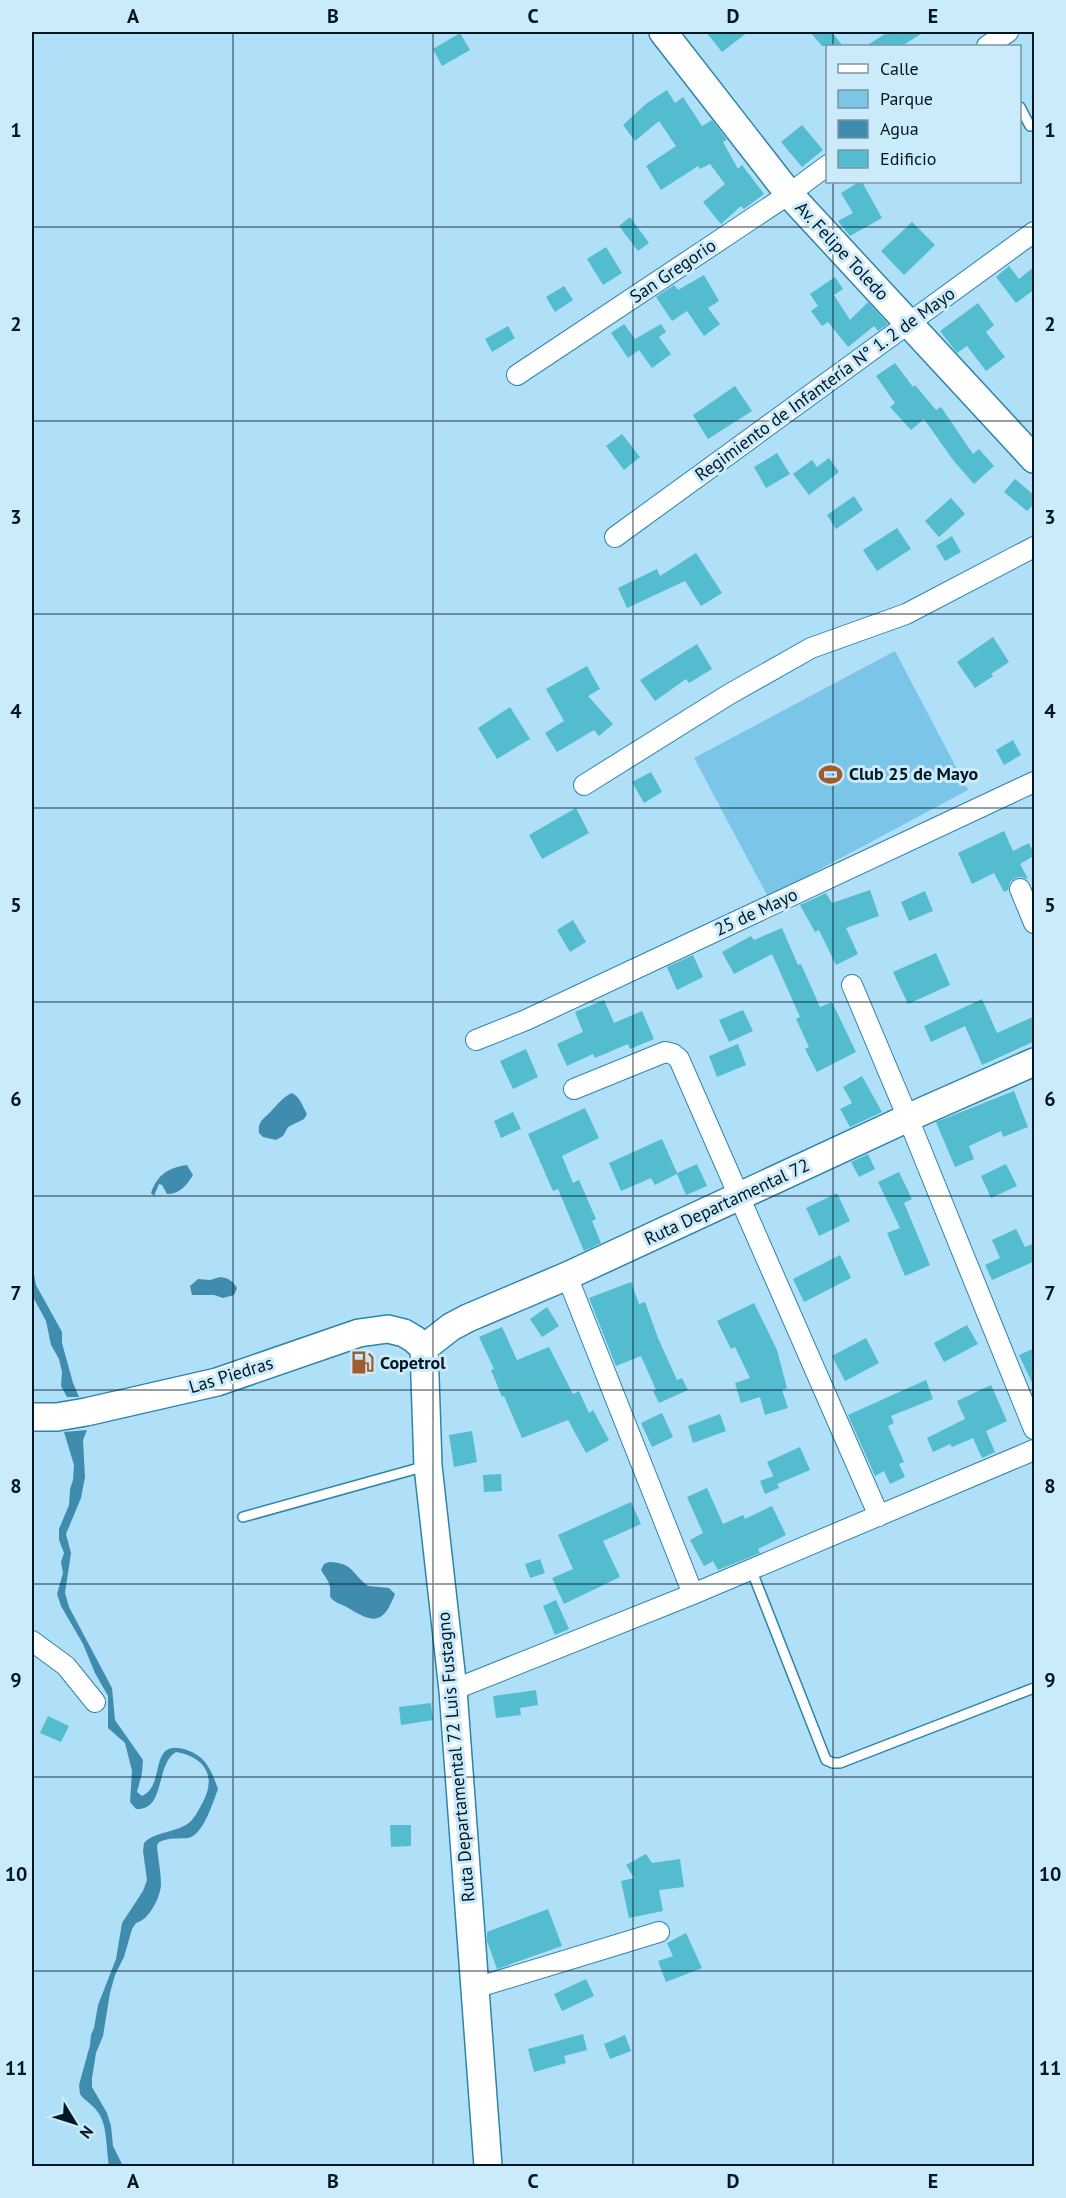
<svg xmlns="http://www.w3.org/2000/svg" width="1066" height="2198" viewBox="0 0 1066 2198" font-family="'PT Sans',sans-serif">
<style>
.green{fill:#7bc5e9}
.water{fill:#408caf}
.building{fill:#53bcce}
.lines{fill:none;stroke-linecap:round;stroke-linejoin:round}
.lane-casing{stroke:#2e85ab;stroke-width:12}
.street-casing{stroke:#2e85ab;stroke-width:22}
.secondary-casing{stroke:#2e85ab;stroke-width:30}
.lane{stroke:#fff;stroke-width:9}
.street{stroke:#fff;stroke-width:20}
.secondary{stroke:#fff;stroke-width:27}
.grid{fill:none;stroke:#001823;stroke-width:1.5;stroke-opacity:0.55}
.labels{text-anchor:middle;stroke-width:6;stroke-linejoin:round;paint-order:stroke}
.street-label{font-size:18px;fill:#001823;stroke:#cbeafa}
.poi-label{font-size:18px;font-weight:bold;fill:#001823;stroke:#cbeafa;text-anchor:start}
.neatline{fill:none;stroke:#001823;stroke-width:2}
.grid-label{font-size:20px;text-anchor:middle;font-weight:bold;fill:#001823}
</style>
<rect width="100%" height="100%" fill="#b0dff8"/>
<path class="green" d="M895 651 968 790 768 897 694 758Z"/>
<path class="water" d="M292 1093C300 1097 302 1105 307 1114L304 1119 288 1127 283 1136 276 1140 263 1137 259 1133C257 1120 266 1118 273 1109 280 1102 283 1097 292 1093Z
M187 1165 193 1175C188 1184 179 1195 167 1194L162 1185 159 1184 154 1196 151 1193C158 1174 168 1168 187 1165Z
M32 1264 36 1285 62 1332V1343L73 1383 79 1397H67L61 1386 62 1372 59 1359 51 1345 46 1321 33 1297Z
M220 1277C228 1278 232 1280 237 1288L234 1295 223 1298 214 1295H192L190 1286 198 1279 210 1280Z
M87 1430 83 1440 85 1477 81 1498 66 1534 71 1553 65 1593 69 1607 112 1688 115 1720 143 1760 142 1773 137 1792 142 1796C167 1785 147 1737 187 1750 206 1756 212 1772 218 1789 213 1802 203 1836 188 1838 177 1839 170 1837 159 1842L157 1846C158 1858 161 1872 161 1885 160 1898 149 1920 136 1923L132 1929 124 1957 115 1975 110 1993 103 2036 96 2053 92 2078V2087L107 2113 111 2126 113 2146 123 2166H109C106 2150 108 2124 97 2111 92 2104 85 2101 80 2094L79 2085 90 2045 91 2035 94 2028 98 2005 116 1959 122 1923 143 1891 147 1880 143 1851 144 1843C155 1831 177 1833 190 1822 196 1816 199 1809 203 1802 217 1775 204 1757 176 1752 155 1764 166 1811 136 1809L130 1802 132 1771 125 1743 108 1728V1696L95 1673 83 1644 61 1606 57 1594 63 1573 61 1562 64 1553 59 1540V1529L69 1505 70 1489 73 1480 74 1465 64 1432Z
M329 1562C354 1563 351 1573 368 1586L389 1588 395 1594C384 1622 376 1625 350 1609 345 1605 337 1604 333 1600 328 1596 331 1593 330 1587 329 1581 324 1575 321 1570L324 1564Z"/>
<path class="building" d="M706 32H748L722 52Z
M810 32H832L843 46H822Z
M888 32H924L902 46H866Z
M460 33 470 50 442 66 433 49Z
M667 90 675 103 683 97 702 126 712 120 727 140 723 142 738 169 742 165 764 194 744 209 741 206 721 224 703 202 725 184 710 164 700 169 698 166 661 190 646 166 676 146 659 121 635 141 623 125 647 103Z
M802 125 823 150 802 167 781 142Z
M859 182H862L882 218 850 236 838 221 853 213 841 193Z
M630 217 649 243 638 251 619 226Z
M912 222 935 245 904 275 881 251Z
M606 247 622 273 603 285 587 259Z
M1009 266 1019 279 1035 266V289L1016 303 996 277Z
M704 275 719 301 708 308 720 324 704 336 687 311 672 321 656 297 674 285 678 290Z
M835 277 843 289 834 295 850 320 868 302 888 324 878 331 874 326 848 347 828 322 822 326 811 311 818 306 810 294Z
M564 286 573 300 555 312 546 297Z
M978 303 994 325 986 332 1005 357 986 371 967 346 957 353 940 331Z
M624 324 635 339 661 324 666 332 659 337 671 354 652 368 639 350 628 358 611 333Z
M508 326 515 338 492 352 485 339Z
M895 363 913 387 915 385 936 410 941 407 973 454 979 449 994 466 974 484 953 460 924 419 911 430 890 407 895 403 876 376Z
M735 386 752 411 708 439 693 415Z
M622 434 640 457 624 470 606 446Z
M777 453 790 474 766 488 754 467Z
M829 458 839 472 809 495 793 474 812 460 817 467Z
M1015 479 1035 496V503L1027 511 1004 492Z
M854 496 863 510 836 529 827 515Z
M951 498 965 514 939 537 925 521Z
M897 528 911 549 877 571 863 550Z
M952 536 961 552 945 561 936 546Z
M696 553 722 593 701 606 685 581 627 608 618 588 657 569 660 576Z
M993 637 1009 662 991 674 993 676 975 688 957 662Z
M697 644 712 669 689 683 686 679 655 701 640 680Z
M587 666 600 689 588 696 613 724 599 736 594 730 557 752 545 733 564 721 546 689Z
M510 707 530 739 497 759 478 728Z
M1013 740 1021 755 1004 765 996 750Z
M651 772 662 792 644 803 632 782Z
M576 808 589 833 542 859 529 835Z
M1004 831 1013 851 1029 843 1035 855 1020 864 1028 879 1021 877 1015 878 1010 882 1008 890 1004 892 994 873 972 884 958 853Z
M870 890 879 916 846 928 858 954 836 965 819 930 815 932 800 905 826 893 832 903Z
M925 891 933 911 909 921 901 902Z
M573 920 586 942 570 952 557 930Z
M782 928 798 965 801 964 820 1007 832 1002 856 1052 817 1072 805 1049 809 1047 796 1019 800 1017 772 954 734 974 722 952 751 936 754 940Z
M936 953 950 985 908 1004 893 972Z
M693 955 703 977 677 990 667 967Z
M982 999 997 1033 1035 1016V1041L982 1065 965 1026 931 1042 924 1026Z
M604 1000 614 1023 642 1011 654 1039 630 1049 628 1044 595 1058 593 1054 567 1066 557 1044 583 1032 575 1012Z
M743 1010 753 1031 729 1042 719 1020Z
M738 1044 746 1065 717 1077 709 1056Z
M526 1049 538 1077 513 1089 500 1061Z
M862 1076 882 1112 850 1127 840 1109 852 1103 843 1087Z
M1014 1091 1028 1127 1003 1137 1001 1131 969 1146 974 1159 955 1167 936 1122Z
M585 1108 599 1138 562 1156 573 1183 579 1180 596 1219 592 1221 601 1243 584 1251 558 1189 553 1191 528 1134Z
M513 1112 521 1129 501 1138 494 1121Z
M662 1139 677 1173 697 1164 707 1186 686 1195 677 1174 655 1185 651 1178 621 1191 609 1163Z
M868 1154 875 1169 859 1177 851 1162Z
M1006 1164 1017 1186 991 1198 981 1176Z
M899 1172 912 1199 904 1203 930 1265 905 1276 887 1233 900 1228 878 1182Z
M837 1193 850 1221 819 1236 806 1208Z
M1016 1229 1025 1247 1035 1243V1261L992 1280 985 1265 1000 1258 992 1240Z
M840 1255 851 1278 804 1302 793 1279Z
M631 1282 639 1304 645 1302 658 1338 677 1380 682 1378 688 1390 659 1403 653 1391 656 1390 641 1356 616 1366 589 1298Z
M754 1303 777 1350 787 1388 782 1390 788 1408 765 1415 760 1397 741 1403 735 1383 750 1378 735 1347 731 1349 717 1321Z
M547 1307 559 1326 542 1337 530 1319Z
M967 1325 978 1344 944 1362 934 1343Z
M502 1327 517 1360 549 1347 573 1394 579 1391 589 1413 593 1410 609 1440 586 1453 568 1420 522 1438 504 1396 502 1397 491 1370 494 1369 479 1337Z
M866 1338 879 1363 845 1381 832 1356Z
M1035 1348V1389L1019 1355Z
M926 1380 933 1399 891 1416 894 1423 888 1426 904 1462 899 1464 905 1477 890 1484 884 1471 875 1476 848 1415Z
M991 1385 1007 1421 986 1431 995 1452 982 1458 973 1438 952 1447 950 1444 933 1452 927 1438 965 1419 957 1401Z
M662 1413 673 1437 652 1447 641 1423Z
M720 1414 726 1431 693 1443 688 1426Z
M472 1431 477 1462 454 1467 449 1435Z
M800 1447 810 1470 777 1484 767 1462Z
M501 1474 502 1491 484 1492 483 1475Z
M774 1476 779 1488 765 1494 760 1481Z
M707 1488 723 1524 743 1515 745 1519 772 1506 786 1535 758 1549 760 1553 718 1570 713 1561 704 1566 690 1540 703 1533 687 1497Z
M631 1502 641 1524 603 1541 620 1577 564 1604 552 1578 573 1569 558 1535Z
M540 1559 545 1573 530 1578 525 1564Z
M556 1600 569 1629 555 1635 543 1606Z
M536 1690 538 1705 520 1708 521 1715 496 1718 493 1696Z
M431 1703 433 1720 401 1725 399 1707Z
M48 1716 69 1726 61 1742 40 1733Z
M390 1825H411V1846L391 1847Z
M646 1854 652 1863 680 1859 684 1887 659 1890 663 1911 629 1918 621 1881 634 1878 626 1865Z
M548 1909 562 1946 497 1969 487 1941V1932Z
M686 1933 702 1968 666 1982 658 1961 673 1956 667 1943Z
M586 1979 594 1996 562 2011 554 1994Z
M583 2034 587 2050 564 2056 566 2063 534 2072 528 2049Z
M625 2035 631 2051 610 2059 604 2044Z"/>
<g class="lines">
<defs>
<path id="lane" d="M1020 107 1030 126
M243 1517 426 1466
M751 1569 826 1760 833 1763H840L1034 1688"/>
<path id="street" d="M987 46 1008 32
M517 375 789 194 828 165
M615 537 1034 232
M584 785 728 695 811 648 906 614 1034 547
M1020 889 1034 923
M852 985 908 1118 1034 1429
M476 1040 526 1020 1034 782
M574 1089 665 1052 673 1054 679 1059 879 1516
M567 1276 693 1594
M32 1641 66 1666 95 1702
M453 1690 693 1594 1034 1450
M475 1988 659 1932"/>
<path id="secondary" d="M663 32 789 194 1034 459
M424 1348 428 1466 453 1690 488 2166
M424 1348 451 1327 468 1318 567 1276 923 1111 1034 1062
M32 1417H57L86 1412 217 1382 359 1333 388 1329 404 1333 414 1339 424 1348"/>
</defs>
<use href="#lane" class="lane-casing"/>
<use href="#street" class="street-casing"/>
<use href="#secondary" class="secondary-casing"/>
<use href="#lane" class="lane"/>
<use href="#street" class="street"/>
<use href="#secondary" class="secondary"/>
</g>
<path class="grid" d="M233 32V2166M433 32V2166M633 32V2166M833 32V46M833 182V2166M32 227H1034M32 421H1034M32 614H1034M32 808H1034M32 1002H1034M32 1196H1034M32 1390H1034M32 1584H1034M32 1777H1034M32 1971H1034"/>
<defs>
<symbol id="stadium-bare" viewBox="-9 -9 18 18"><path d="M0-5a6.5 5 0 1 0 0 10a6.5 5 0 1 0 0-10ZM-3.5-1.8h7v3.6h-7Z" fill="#a05b2f" stroke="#cbeafa" stroke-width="2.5" paint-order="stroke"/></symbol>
<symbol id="fuel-bare" viewBox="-9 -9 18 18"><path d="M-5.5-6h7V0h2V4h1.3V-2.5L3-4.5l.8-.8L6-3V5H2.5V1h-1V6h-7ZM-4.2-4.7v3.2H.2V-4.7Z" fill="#a05b2f" stroke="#cbeafa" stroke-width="2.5" paint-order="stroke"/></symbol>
</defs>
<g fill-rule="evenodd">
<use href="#stadium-bare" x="814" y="758" width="33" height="33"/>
<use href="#fuel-bare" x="346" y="1346" width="33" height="33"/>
</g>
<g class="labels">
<g class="street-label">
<text transform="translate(842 251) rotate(47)" y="6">Av. Felipe Toledo</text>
<text transform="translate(673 271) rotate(-34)" y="6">San Gregorio</text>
<text transform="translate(825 384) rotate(-36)" y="6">Regimiento de Infantería N° 1. 2 de Mayo</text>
<text transform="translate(756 912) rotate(-25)" y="6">25 de Mayo</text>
<text transform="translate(727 1202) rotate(-25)" y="6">Ruta Departamental 72</text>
<text transform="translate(231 1375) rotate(-17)" y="6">Las Piedras</text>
<text transform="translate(456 1757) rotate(-95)" y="6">Ruta Departamental 72 Luis Fustagno</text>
</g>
<g class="poi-label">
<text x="849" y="780">Club 25 de Mayo</text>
<text x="380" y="1369">Copetrol</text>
</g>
</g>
<rect width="1066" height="2198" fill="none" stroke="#cbeafa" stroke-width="66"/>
<rect x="826" y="45" width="195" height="138" fill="#cbeafa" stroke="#7a96a4" stroke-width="1.5"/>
<rect x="838" y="64" width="30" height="9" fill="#ffffff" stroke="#7a96a4" stroke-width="1.5"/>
<text x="880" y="75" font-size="18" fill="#001823">Calle</text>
<rect x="838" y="90" width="30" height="18" fill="#7bc5e9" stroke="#7a96a4" stroke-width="1.5"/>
<text x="880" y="105" font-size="18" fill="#001823">Parque</text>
<rect x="838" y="120" width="30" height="18" fill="#408caf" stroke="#7a96a4" stroke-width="1.5"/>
<text x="880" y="135" font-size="18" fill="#001823">Agua</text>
<rect x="838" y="150" width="30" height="18" fill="#53bcce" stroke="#7a96a4" stroke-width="1.5"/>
<text x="880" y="165" font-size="18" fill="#001823">Edificio</text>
<g transform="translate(75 2123) rotate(128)" stroke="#cbeafa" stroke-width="4.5" paint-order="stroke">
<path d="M0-4.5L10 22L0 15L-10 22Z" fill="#001823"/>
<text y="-9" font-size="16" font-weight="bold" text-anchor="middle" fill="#001823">N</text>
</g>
<rect x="33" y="33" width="1000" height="2132" class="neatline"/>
<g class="grid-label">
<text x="133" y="23">A</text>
<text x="333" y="23">B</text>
<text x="533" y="23">C</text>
<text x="733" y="23">D</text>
<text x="933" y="23">E</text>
<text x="16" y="137">1</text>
<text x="1050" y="137">1</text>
<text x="16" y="331">2</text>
<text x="1050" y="331">2</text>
<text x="16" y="524">3</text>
<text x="1050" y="524">3</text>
<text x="16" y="718">4</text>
<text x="1050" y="718">4</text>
<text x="16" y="912">5</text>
<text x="1050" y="912">5</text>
<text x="16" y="1106">6</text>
<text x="1050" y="1106">6</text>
<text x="16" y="1300">7</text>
<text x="1050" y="1300">7</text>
<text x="16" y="1493">8</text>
<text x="1050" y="1493">8</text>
<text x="16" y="1687">9</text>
<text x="1050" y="1687">9</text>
<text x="16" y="1881">10</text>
<text x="1050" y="1881">10</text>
<text x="16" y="2075">11</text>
<text x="1050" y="2075">11</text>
<text x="133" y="2188">A</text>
<text x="333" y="2188">B</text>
<text x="533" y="2188">C</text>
<text x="733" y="2188">D</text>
<text x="933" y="2188">E</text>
</g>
</svg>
